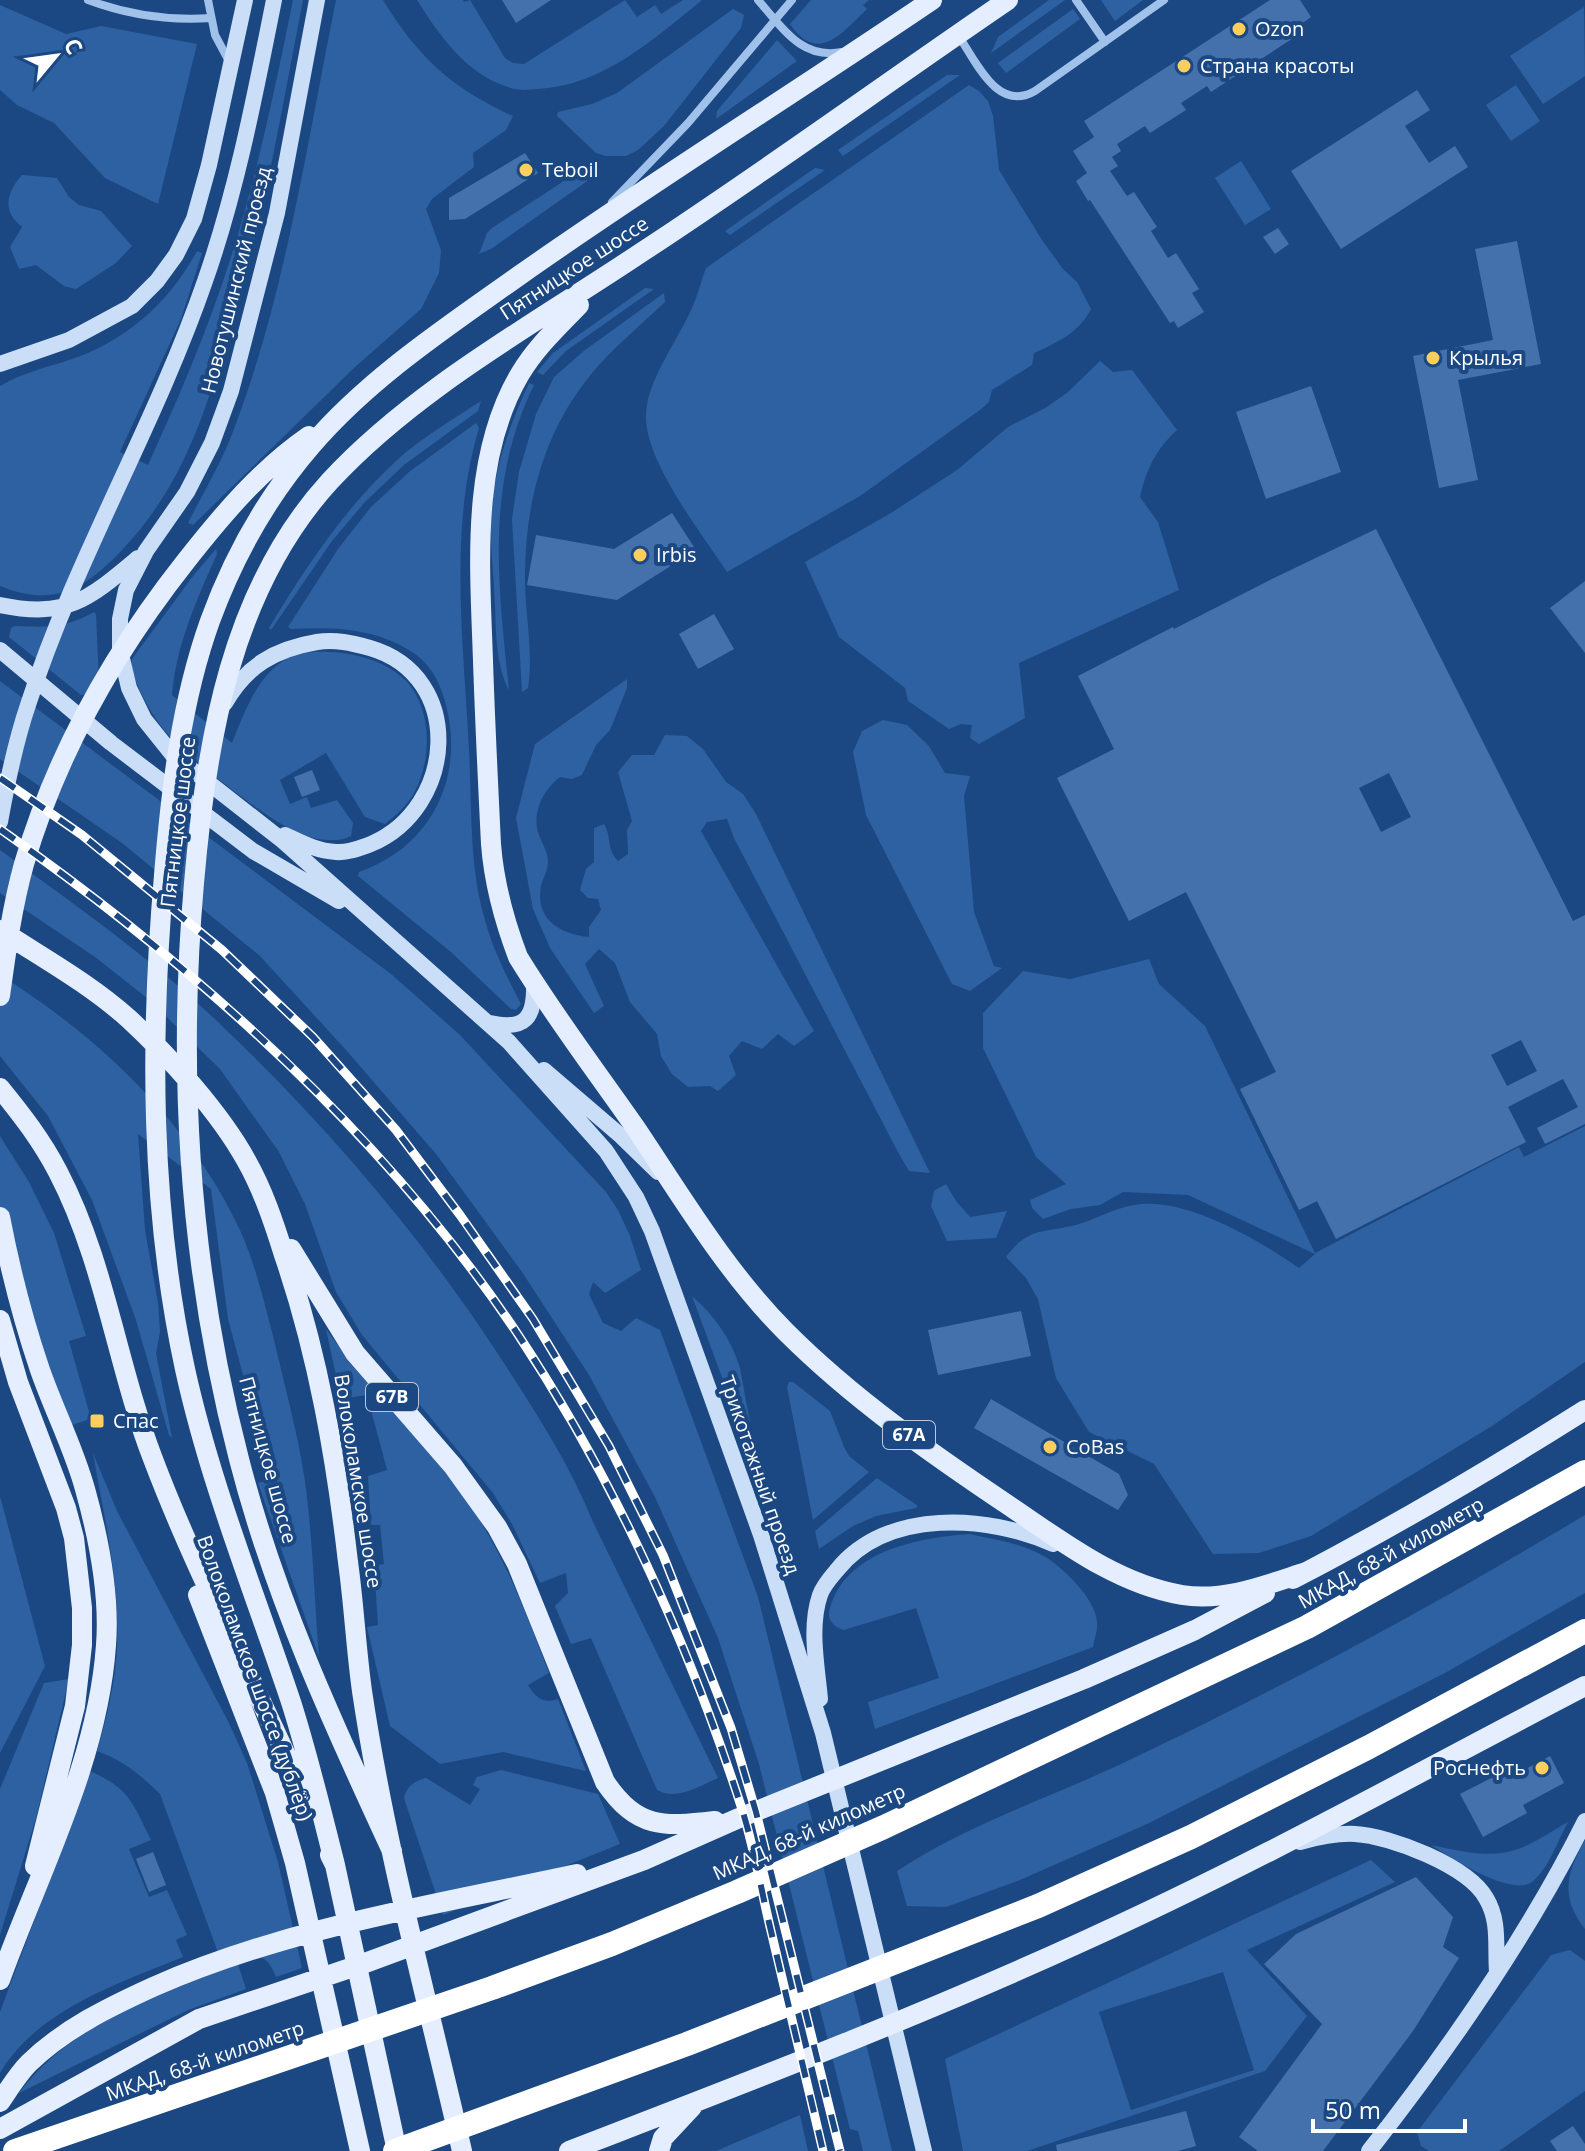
<svg xmlns="http://www.w3.org/2000/svg" width="1585" height="2151" viewBox="0 0 1585 2151" font-family="'Open Sans',sans-serif">
<style>
.green{fill:#2e61a1;fill-rule:evenodd}
.building{fill:#4471ab;fill-rule:evenodd}
.lines{fill:none;stroke-linecap:round;stroke-linejoin:round}
.street{stroke:#a0c1ea;stroke-width:8}
.secondary{stroke:#cbdef8;stroke-width:16}
.primary{stroke:#e4eefe;stroke-width:20}
.highway{stroke:#fff;stroke-width:24}
.rail-casing{stroke:#fff;stroke-width:9}
.rail{stroke:#1b4882;stroke-width:6;stroke-dasharray:18;stroke-linecap:butt}
.poi-dot{fill:#fbce5d;stroke:#1b4882;stroke-width:3}
.labels{text-anchor:middle;stroke-width:8;stroke-linejoin:round;paint-order:stroke}
.shield{fill:#1b4882;stroke:#bbc8da;stroke-width:2}
.shield-label{font-size:18px;font-weight:bold;fill:#fff}
.poi-label{font-size:20px;fill:#fff;stroke:#1b4882;text-anchor:start}
.street-label{font-size:20px;fill:#fff;stroke:#1b4882}
</style>
<rect width="100%" height="100%" fill="#1b4882"/>
<path class="green" d="M293 0H303C280 118 261 236 224 351 200 427 179 489 123 549 85 589 54 608 0 586V386C22 373 45 368 69 360 125 342 169 303 197 251L202 253 181 319 120 452 148 465C174 408 199 350 220 290 253 196 273 98 293 0Z
M336 0H383C418 57 451 88 513 116L506 130 473 153 474 167 432 199 426 209 441 250 439 273 421 309 355 367 193 525 188 523C204 491 222 462 234 429 286 292 307 143 336 0Z
M417 0H463L464 2 470 0 505 58 513 63 524 64 625 0 637 17 655 5 661 14 683 0H702C654 39 604 85 538 89 528 90 518 91 508 87 466 74 439 35 417 0Z
M811 0H869L863 5 867 9C842 33 818 65 790 24Z
M1049 0H1065L991 53 998 37Z
M1101 0H1143L1115 21Z
M0 5 66 34 101 26 197 44 158 204 105 178 54 123 17 105 0 90Z
M1584 7 1585 76 1543 104 1510 56Z
M733 9 744 15 741 28 664 126 638 150 626 156H606L596 153 557 116 558 112 592 104 617 93Z
M1073 9 1080 19 1006 73 998 63Z
M777 40 797 61 716 119 717 111Z
M947 75H960L843 156 838 150Z
M969 85 979 91 988 101 993 116 999 170 1042 240 1063 269 1077 282 1091 309C1079 333 1058 342 1034 353L1032 365 992 390 989 402 980 410 860 496 727 572C702 534 644 460 646 415 647 380 678 340 692 308 698 295 701 281 706 268Z
M1516 85 1540 121 1511 141 1486 105Z
M1241 161 1271 209 1245 225 1215 178Z
M815 168 825 170 730 235 725 231Z
M576 173 590 176 586 182 491 249 479 254 487 233 492 228Z
M22 175 57 178 69 197 79 205 101 211 132 246 116 263 76 289 64 286 36 265 19 269 10 247 22 227C2 211 6 193 22 175Z
M645 288 654 289 566 351 543 375 537 372 553 353Z
M664 293 665 302C643 323 619 343 599 365 547 423 526 495 525 572 524 610 534 650 528 688L522 692 512 519 519 472 536 414 554 377 585 350Z
M1100 361 1113 372 1132 370 1177 430C1156 449 1146 470 1140 497L1158 522 1179 590 1019 663 1025 718 979 744 970 738 972 725 961 724 949 729 908 701 905 688 839 637 805 562 891 513 957 470 1008 427 1047 407 1068 392Z
M529 383 534 385C485 485 498 583 509 690 496 666 496 633 495 606 494 577 490 548 491 519 493 471 509 426 529 383Z
M481 401 478 411 404 465 365 502 332 541 271 630 269 628C305 568 344 509 396 461 421 438 452 420 481 401Z
M476 423 479 428C448 531 464 645 469 750 472 806 469 867 485 920 493 950 507 977 521 1004L516 1010 511 1009 452 953 358 876 359 872C431 847 465 778 446 705 441 685 432 666 415 654 377 628 335 627 291 629L288 627 338 549 371 507 409 472Z
M216 549 217 554C197 599 176 645 172 695L232 743C243 716 256 678 283 661 296 652 315 651 330 652 357 653 389 662 408 683 432 711 432 761 414 793 407 806 396 815 385 824L365 817 326 753 280 780 290 804 307 797 311 808 337 800 353 823 351 836C338 843 317 840 303 835 272 824 187 757 165 731 153 717 128 676 132 659L193 576Z
M94 612 96 614 99 682 91 693 81 695 9 637 11 628 15 626C49 627 62 629 94 612Z
M627 679V688L610 730 596 745 582 775 572 779 560 777C544 789 532 812 538 832 541 842 548 851 548 862 548 870 543 878 541 886 535 919 559 934 589 937V927L601 910 598 899 588 898 580 890 586 869 594 862V828L604 824C612 837 606 849 618 861L628 854 627 830 632 821 618 772 632 755H654L665 735 687 736 703 749 726 782 743 794 756 814 930 1173 909 1171 899 1154 734 838 727 819 707 822 701 831 814 1031 794 1046 778 1034 762 1049 742 1041 729 1056 736 1075 718 1091 710 1086 688 1087 672 1074 661 1056 657 1034 630 1002 615 963 599 949 585 964 604 1006 594 1013 550 948 533 909 516 818 535 744Z
M0 681 391 974 460 1035 606 1192 618 1210 630 1236 641 1270 605 1293 593 1282 589 1294 603 1323 621 1331 636 1318 660 1330 758 1597 892 2151H863L858 2131 850 2129 759 1764 718 1638 655 1497 589 1375 522 1272 436 1154 346 1050 260 956 122 843 0 759Z
M883 720 907 725 929 746 945 773 970 776 964 796 974 912 994 966 1002 968 970 991 952 984 866 815 853 752 862 731Z
M0 850C75 905 151 958 218 1022 323 1122 419 1233 498 1354 533 1408 569 1462 593 1522L718 1778C699 1786 677 1801 657 1790L591 1638 571 1644 555 1606 568 1593 566 1573 540 1583 512 1524 493 1493 362 1335 336 1292 305 1204 279 1152 220 1069 147 998 95 957 0 893Z
M1149 959 1159 984 1205 1026 1315 1253 1519 1147 1524 1157 1585 1126V1362L1492 1426 1311 1536 1259 1553 1213 1554 1154 1464 1089 1432 1056 1378 1038 1299 1026 1278 1006 1257C1028 1227 1043 1233 1076 1225 1095 1220 1114 1208 1134 1205 1184 1196 1259 1240 1299 1268L1315 1254 1188 1195 1123 1192 1100 1205 1071 1209 1043 1219 1032 1208 1030 1200 1066 1184 1036 1157 983 1048V1013L1023 971 1070 979Z
M0 975C98 1036 189 1122 239 1228 256 1265 265 1305 275 1344 285 1387 297 1431 304 1475 313 1535 314 1597 319 1657L258 1483 271 1479 228 1319 211 1189 138 1134 145 1230 158 1303 160 1332 156 1353 172 1438 169 1435 136 1320 92 1200 48 1116 0 1056Z
M0 1136 29 1182 54 1233 86 1336 69 1341 91 1419 55 1430 0 1262Z
M946 1184 956 1201 970 1217 1007 1211 996 1238 947 1241 931 1206 934 1191Z
M692 1296C715 1316 731 1339 740 1368L761 1483Z
M326 1329C366 1385 414 1433 456 1486 500 1543 524 1607 549 1673L528 1685C536 1698 543 1704 558 1699L586 1771 503 1752 440 1764 390 1726 367 1627 378 1625 374 1566 384 1564 380 1525H371L368 1476 387 1470 367 1395 341 1399Z
M789 1382H793L830 1411 844 1447 849 1456 869 1472 813 1520 787 1387Z
M93 1453 117 1511 229 1723 247 1763 278 1862 302 1968 276 1977C267 1954 260 1954 238 1964L246 1989 188 2010 19 2093C70 2025 148 2000 224 1969L160 1794C141 1775 122 1760 97 1751 107 1717 115 1684 117 1648 120 1583 104 1516 93 1453Z
M877 1478 918 1506 916 1508 876 1516 853 1526 819 1549 815 1531Z
M0 1496 45 1666 0 1753Z
M1585 1515V1593L1445 1673 1147 1824 1020 1880 946 1907 907 1906 897 1871C966 1825 1047 1799 1121 1764 1280 1689 1435 1605 1585 1515Z
M969 1534C993 1539 1021 1543 1042 1555 1062 1566 1096 1599 1097 1622 1098 1630 1094 1640 1093 1647L875 1729 868 1702 939 1678 916 1608 844 1630C833 1627 826 1619 830 1608 847 1550 919 1538 969 1534Z
M69 1679 36 1818 0 1935V1789L44 1683Z
M501 1770 598 1794 620 1844 443 1915 404 1798C407 1786 414 1781 426 1778L470 1805 480 1789 473 1785 477 1777Z
M90 1771C130 1789 132 1802 151 1840L129 1849 149 1897 167 1890 187 1935 176 1940 183 1957C119 1983 37 2010 0 2073V2012Z
M1568 1822C1558 1840 1549 1868 1533 1881 1513 1899 1450 1857 1431 1845 1459 1851 1490 1859 1518 1849 1535 1843 1552 1831 1568 1822Z
M1585 1840V1929C1560 1897 1566 1874 1585 1840Z
M1371 1860 1395 1882 1247 1950 1307 2016 1265 2071 1027 2151H963L945 2059ZM1223 1972 1254 2070 1131 2110 1099 2012Z
M1570 1950 1585 1961V2091L1499 2151H1429L1421 2146 1417 2132 1551 1955Z
M800 2115 808 2151H716Z"/>
<path class="building" d="M502 0H551L516 23Z
M1270 0H1300L1311 17 1303 23 1307 29 1211 92 1207 86 1181 103 1186 110 1150 133 1145 126 1117 144 1121 151 1112 157 1118 166 1110 171 1127 196 1134 192 1157 227 1151 231 1168 258 1176 253 1199 289 1192 293 1204 312 1178 328 1174 321 1170 323 1090 200 1088 201 1076 181 1087 173 1073 151 1094 137 1084 121Z
M1417 90 1430 110 1405 126 1429 163 1455 146 1468 167 1341 249 1291 171Z
M525 153 538 173 465 219 449 220V198Z
M1278 228 1289 244 1275 254 1263 237Z
M1517 241 1541 364 1458 380 1478 480 1439 488 1413 356 1493 340 1475 249Z
M1311 386 1341 472 1266 499 1236 412Z
M672 513 696 550 617 600 527 585 536 535 614 549Z
M1376 529 1573 921 1585 915V1124L1545 1144 1537 1128 1578 1107 1563 1079 1508 1107 1526 1142 1336 1239 1317 1201 1299 1210 1240 1089 1276 1072 1186 892 1129 921 1057 778 1114 749 1078 676 1173 627 1174 629 1274 578ZM1389 773 1411 817 1381 832 1359 788ZM1521 1040 1537 1071 1507 1086 1491 1055Z
M1585 581V653L1550 608Z
M714 614 734 649 698 669 679 634Z
M312 770 320 790 302 797 294 777Z
M1021 1311 1031 1356 938 1375 928 1330Z
M991 1399 1119 1474 1128 1495 1118 1510 974 1428Z
M1550 1756 1564 1783 1523 1805 1527 1813 1483 1837 1460 1794 1505 1771 1509 1778Z
M153 1852 166 1885 149 1892 136 1859Z
M1416 1877 1453 1917 1443 1947 1459 1958 1413 2031 1323 2151H1258L1239 2137 1322 2024 1264 1964 1296 1934Z
M1186 2111 1196 2146 1178 2151H1057L1056 2145Z
M1573 2126 1585 2144V2151H1557L1550 2141Z"/>
<g class="lines">
<path class="street" d="M88 0C128 15 168 21 211 18
M208 0 215 35 230 63
M758 0C782 27 801 60 842 52
M1076 0 1105 42
M958 35C976 61 997 113 1035 91L1164 0
M612 202 688 123 792 0"/>
<path class="secondary" d="M317 0 277 213 231 391 212 443 187 492 146 551 126 590 120 619V650L129 688 144 719 172 754 283 841 509 1042 606 1151 636 1197 652 1231 761 1535 823 1733 924 2151
M0 364 69 340 132 306 157 281 176 255 194 219 209 165 245 0
M0 605C67 619 89 599 138 558
M0 650 111 743 253 851 339 901
M225 703C246 666 275 649 317 642 335 639 352 643 370 648 466 676 456 808 371 844 360 848 348 853 336 852 317 851 302 843 285 835
M0 822C7 783 15 743 28 705 75 559 155 426 205 281 237 190 255 95 274 0
M490 1023C526 1031 535 1017 534 983
M544 1070 621 1136 658 1172
M820 1699C817 1666 809 1627 820 1595 823 1586 831 1577 837 1570 887 1508 988 1515 1053 1544
M1300 1842C1318 1837 1336 1833 1355 1834 1391 1836 1468 1866 1486 1898 1500 1921 1495 1946 1497 1971
M1369 2151C1450 2048 1526 1939 1585 1821"/>
<path class="primary" d="M579 305C558 327 536 347 520 374 470 459 480 567 483 661 485 722 488 783 491 844 494 884 504 920 518 957 554 1016 596 1071 635 1127 682 1197 726 1272 786 1332 853 1399 932 1454 1011 1507 1063 1542 1117 1584 1182 1595 1224 1602 1266 1585 1306 1572
M0 930C43 958 90 984 129 1019 169 1056 220 1113 246 1160 263 1190 274 1223 284 1255 318 1354 336 1458 348 1562 354 1605 356 1648 362 1691 385 1846 427 1998 462 2151
M0 996C6 952 12 907 24 864 57 752 114 652 186 561 223 514 260 470 309 436
M0 1088C22 1115 42 1141 58 1172 105 1262 117 1366 153 1459 198 1578 259 1690 309 1807
M0 1217C10 1269 23 1320 40 1370 54 1410 74 1449 85 1489 99 1539 110 1593 106 1645 98 1762 39 1872 0 1980
M291 1249 355 1353 453 1466 497 1527 517 1564 605 1782C637 1829 663 1827 715 1821
M0 1320 18 1382 66 1508 74 1538 82 1608V1645L75 1706 35 1866
M1293 1579C1393 1527 1490 1470 1585 1410
M198 1595 275 1793 295 1863 360 2151
M392 1851C333 1724 274 1596 239 1459 190 1271 177 1077 194 883 206 742 231 589 330 481 416 388 538 322 642 252 766 171 886 83 1008 0
M330 1855 335 1865 397 2151
M335 1865C321 1810 308 1755 291 1702 254 1591 210 1483 185 1369 150 1208 150 1039 164 875 171 790 181 702 210 621 233 558 267 497 311 446 369 378 447 327 520 275 655 180 795 93 932 0
M0 2102C9 2089 18 2074 29 2063 64 2029 109 2007 153 1987 289 1927 434 1905 577 1874
M0 2129 199 2019 365 1963 644 1860 739 1818 1084 1679 1195 1630 1265 1593
M569 2151C742 2084 916 2018 1084 1941 1255 1864 1419 1772 1585 1686
M659 2151 663 2138 692 2107"/>
<path class="highway" d="M15 2151 492 1988 612 1944 737 1892 884 1827 1307 1627 1585 1472
M395 2151 687 2044 1038 1906 1191 1837 1369 1747 1585 1631"/>
<defs>
<path id="rail" d="M0 778 82 835 222 950 313 1037 396 1130 460 1215 533 1319 609 1446 663 1555 731 1728 756 1812 840 2151
M0 829C196 967 383 1133 517 1333 614 1479 687 1639 741 1806 754 1846 761 1890 771 1931 788 2004 806 2078 823 2151"/>
</defs>
<use href="#rail" class="rail-casing"/>
<use href="#rail" class="rail"/>
</g>
<g class="poi-dot">
<circle cx="1239" cy="29" r="8"/>
<circle cx="1184" cy="66" r="8"/>
<circle cx="526" cy="170" r="8"/>
<circle cx="1433" cy="358" r="8"/>
<circle cx="640" cy="555" r="8"/>
<rect x="89" y="1413" width="16" height="16" rx="4"/>
<circle cx="1050" cy="1447" r="8"/>
<circle cx="1542" cy="1768" r="8"/>
</g>
<g class="labels">
<g class="shield">
<rect x="366" y="1383" width="52" height="28" rx="6"/>
<rect x="883" y="1421" width="52" height="28" rx="6"/>
</g>
<g class="shield-label">
<text x="392" y="1403">67B</text>
<text x="909" y="1441">67A</text>
</g>
<g class="poi-label">
<text x="1255" y="36">Ozon</text>
<text x="1200" y="73">Страна красоты</text>
<text x="542" y="177">Teboil</text>
<text x="1449" y="365">Крылья</text>
<text x="656" y="562">Irbis</text>
<text x="113" y="1428">Спас</text>
<text x="1066" y="1454">CoBas</text>
<text x="1526" y="1775" text-anchor="end">Роснефть</text>
</g>
<g class="street-label">
<text transform="translate(574 268) rotate(-33)" y="7">Пятницкое шоссе</text>
<text transform="translate(236 280) rotate(-76)" y="7">Новотушинский проезд</text>
<text transform="translate(178 822) rotate(-83)" y="7">Пятницкое шоссе</text>
<text transform="translate(268 1460) rotate(75)" y="7">Пятницкое шоссе</text>
<text transform="translate(760 1475) rotate(71)" y="7">Трикотажный проезд</text>
<text transform="translate(358 1481) rotate(81)" y="7">Волоколамское шоссе</text>
<text transform="translate(1391 1553) rotate(-29)" y="7">МКАД, 68-й километр</text>
<text transform="translate(255 1678) rotate(70)" y="7">Волоколамское шоссе (дублёр)</text>
<text transform="translate(809 1832) rotate(-24)" y="7">МКАД, 68-й километр</text>
<text transform="translate(205 2061) rotate(-19)" y="7">МКАД, 68-й километр</text>
</g>
</g>
<g transform="translate(56 56) rotate(61)" stroke="#1b4882" stroke-width="6" paint-order="stroke">
<path d="M0-6L14 30L0 20L-14 30Z" fill="#ffffff"/>
<text y="-12" font-size="22" font-weight="bold" text-anchor="middle" fill="#ffffff">С</text>
</g>
<path d="M1313 2119v12h152v-12" fill="none" stroke="#ffffff" stroke-width="4"/>
<text x="1325" y="2119" font-size="24" fill="#ffffff" stroke="#1b4882" stroke-width="6" paint-order="stroke">50 m</text>
</svg>
